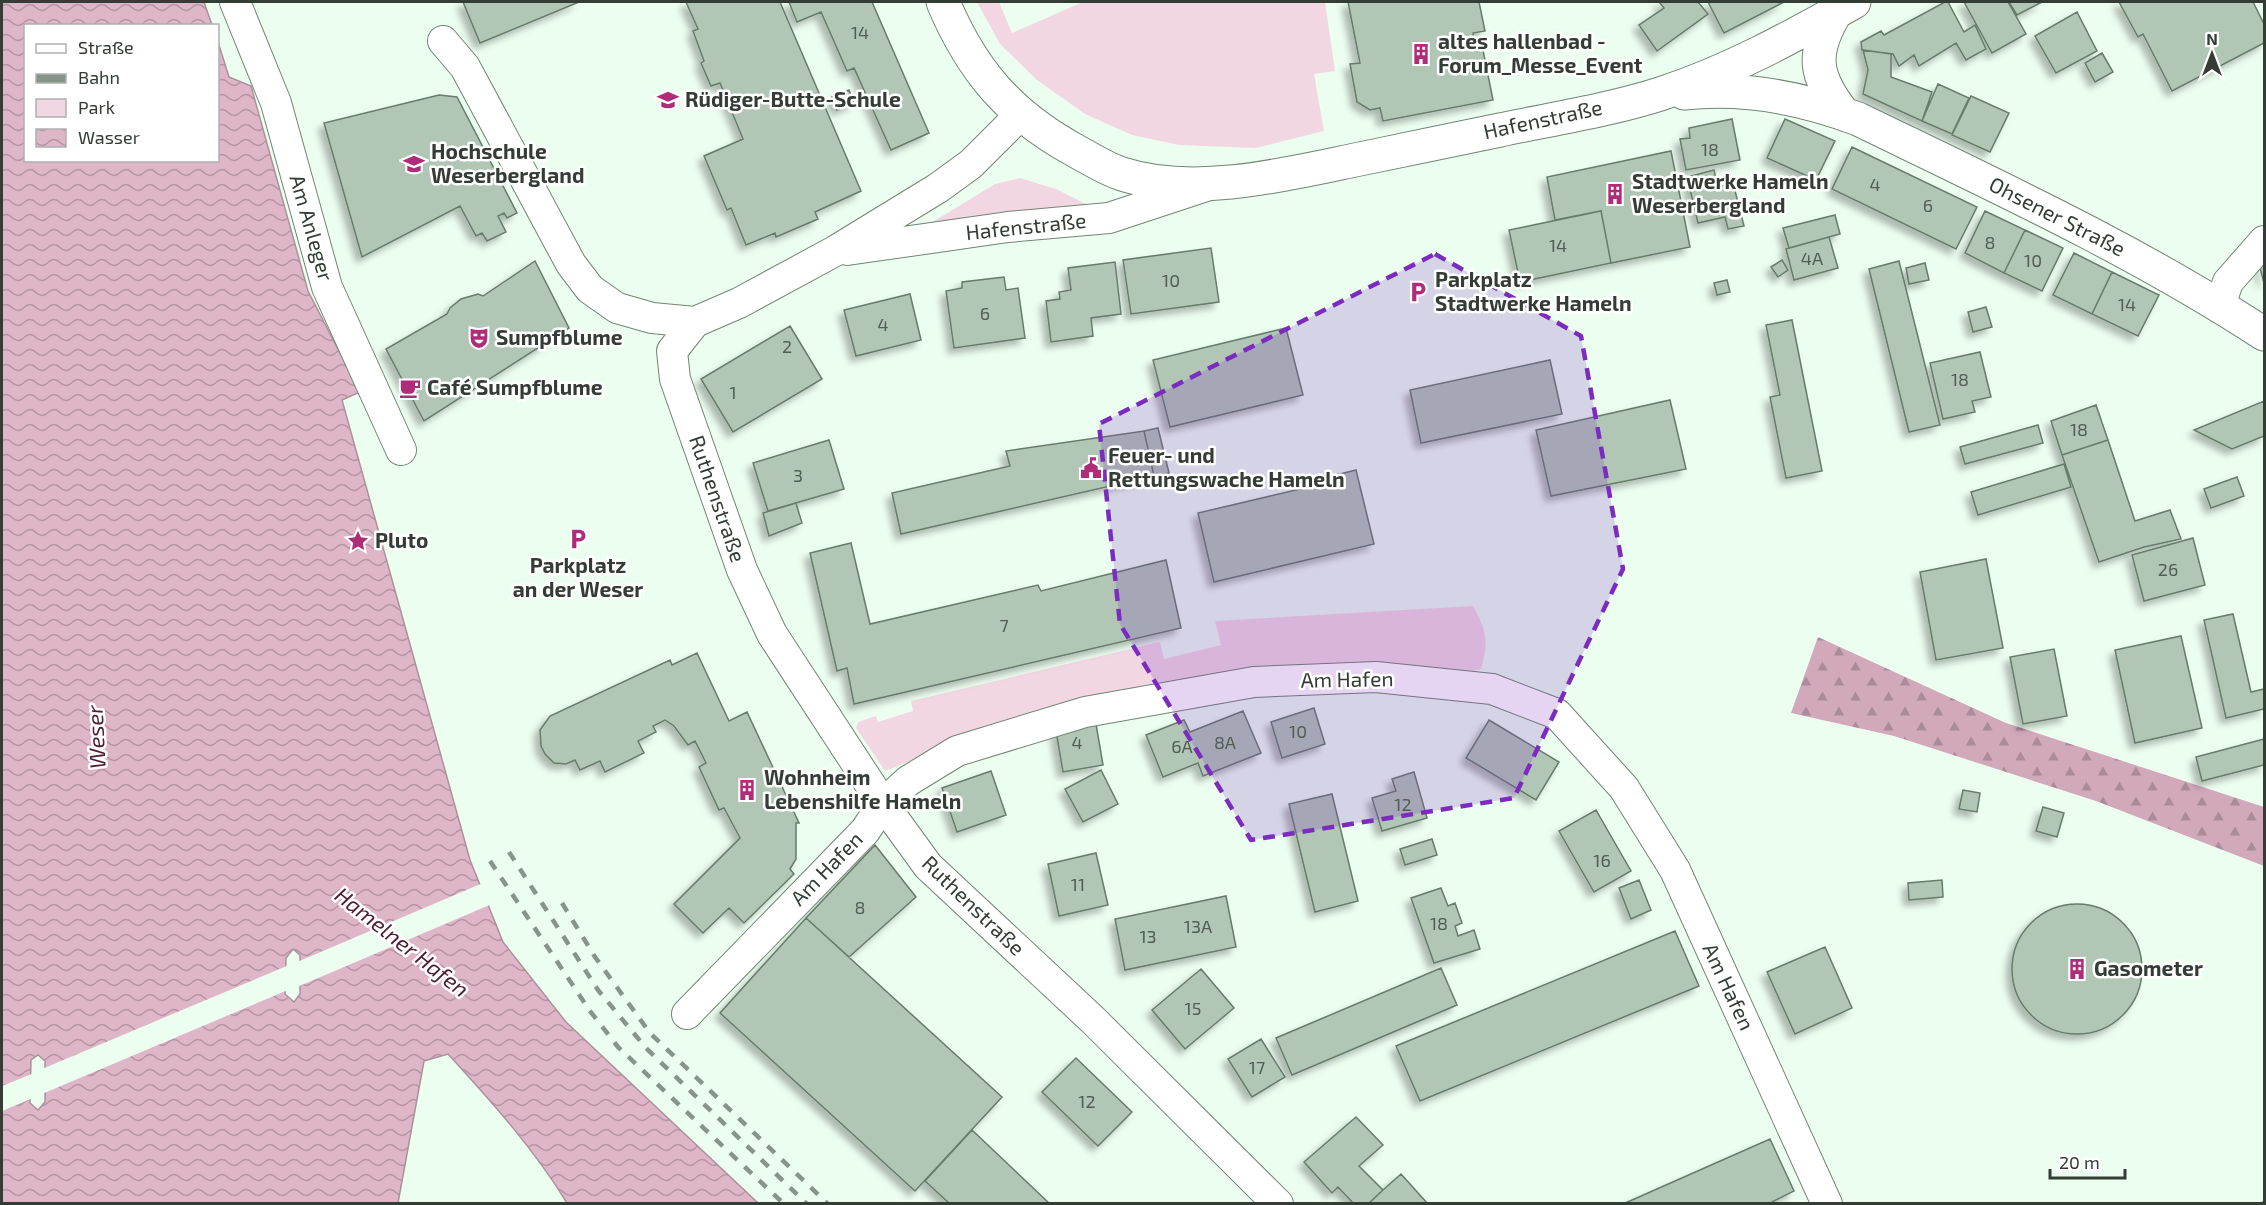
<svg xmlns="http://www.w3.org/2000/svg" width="2266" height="1205" viewBox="0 0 2266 1205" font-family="'Exo 2',sans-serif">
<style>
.green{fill:#f2d7e3}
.forest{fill:url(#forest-firs)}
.water{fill:url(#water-waves);stroke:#ab919c;stroke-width:1.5;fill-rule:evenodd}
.pier{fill:#ecfef0}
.building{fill:#b1c6b5;stroke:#677b6b;stroke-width:1.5;filter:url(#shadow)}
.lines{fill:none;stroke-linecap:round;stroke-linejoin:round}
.minor-casing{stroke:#718575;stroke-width:32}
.secondary-casing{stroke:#718575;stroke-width:35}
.minor{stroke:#fff;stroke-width:30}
.secondary{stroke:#fff;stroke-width:33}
.rail{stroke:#87948a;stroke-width:4.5;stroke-dasharray:10 10;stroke-linecap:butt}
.marked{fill:#7b2cbf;fill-opacity:0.2;stroke:#7b2cbf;stroke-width:4.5;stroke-dasharray:12 8;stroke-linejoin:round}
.labels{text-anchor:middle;stroke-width:5;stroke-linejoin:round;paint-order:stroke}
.number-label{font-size:18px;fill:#525e55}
.poi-label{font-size:21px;font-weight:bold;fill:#333c35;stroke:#fff;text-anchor:start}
.street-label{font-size:21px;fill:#333c35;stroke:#fff}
.water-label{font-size:22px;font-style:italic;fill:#4f1c37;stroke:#fff}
</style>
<defs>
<pattern id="forest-firs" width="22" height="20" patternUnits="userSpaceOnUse" patternTransform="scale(1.5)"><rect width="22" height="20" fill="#d2a8bb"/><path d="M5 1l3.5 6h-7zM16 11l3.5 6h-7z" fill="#ab8a99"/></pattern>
<pattern id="water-waves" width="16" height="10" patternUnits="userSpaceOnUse" patternTransform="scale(1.5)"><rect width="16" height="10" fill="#dfb5c8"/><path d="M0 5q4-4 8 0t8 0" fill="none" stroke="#b594a3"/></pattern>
<filter id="shadow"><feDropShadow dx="-5.5" dy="5.5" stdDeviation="3" flood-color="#0004"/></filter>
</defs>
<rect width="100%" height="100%" fill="#ecfef0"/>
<path class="green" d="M977 2H999L1012 33 1083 2H1325L1335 71 1314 74 1324 131 1256 148 1179 145 1132 135 1085 114 1037 80 1000 44Z
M1020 178 1056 189 1098 210 921 229 995 184Z
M1473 606C1487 631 1489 642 1481 669L1472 671 1395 665 976 735 885 771 856 728 858 722 876 716 878 722 913 711 911 701 1160 642 1164 659 1221 645 1215 621Z"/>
<path class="forest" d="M1818 637 2006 723 2264 807V866L2096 801 1894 736 1791 713Z"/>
<path class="water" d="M2 2H204L212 25 26 26V160H218V42L229 77 251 86 308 291 360 392 342 400 470 860 503 942 566 1022 758 1203H567C534 1149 491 1101 448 1054L424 1061 398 1203 2 1204ZM293 949 300 955V994L294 1002 285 994 286 958ZM38 1055 45 1061V1102L38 1110 30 1103 31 1060Z"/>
<path class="pier" d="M483 883 492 904 297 987V962Z
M289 965 288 990 42 1094V1069Z
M34 1073 33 1098 2 1111V1086Z"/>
<path class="building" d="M463 2H579L480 43Z
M686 2H780L861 191 815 212 818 219 776 237 775 233 746 245 731 208 727 210 704 156 743 139 720 83 711 86 701 63 704 61 693 31 698 29Z
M789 2H872L929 133 891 150 854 68 847 71 821 12 797 22Z
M1348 2H1479L1485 31 1473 33 1475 46 1482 45 1493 100 1383 121 1380 108 1370 110 1357 102 1350 64 1360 63Z
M1659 2H1698L1708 14 1657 51 1639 25 1664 8Z
M1708 2H1784L1724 33Z
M1945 2H1948L1964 32 1975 25 1986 49 1966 60 1956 43 1919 66 1914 55 1899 66 1893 54 1862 50 1861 42 1881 31 1884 35Z
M1964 2H2008L2026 34 1992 53Z
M2009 2H2042L2017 15Z
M2119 2H2253L2264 24V43L2172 91 2143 34 2138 37Z
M2077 12 2097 51 2056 73 2035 36Z
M1863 50 1891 54V77L1932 92 1922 121 1863 94 1868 70Z
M2102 53 2113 72 2095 82 2085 63Z
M1938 84 1969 98 1952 134 1922 121Z
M849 90 854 103 837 110 832 97Z
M439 95 457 97 517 213 507 218 504 213 498 216 506 232 487 241 482 233 476 236 460 206 362 257 324 123Z
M1971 96 2009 113 1990 152 1952 135Z
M1732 119 1740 160 1686 170 1680 139 1690 138 1689 128Z
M1785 119 1835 141 1816 180 1767 158Z
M1852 147 1977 207 1956 249 1832 189Z
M1671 151 1690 247 1611 263 1601 211 1555 220 1547 177Z
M1714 170 1718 187 1733 183 1744 226 1728 229 1725 217 1698 223 1687 177Z
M1601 211 1611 263 1520 282 1509 230Z
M1985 211 2025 230 2004 273 1965 253Z
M1835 215 1840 234 1789 248 1783 228Z
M2025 230 2063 248 2042 291 2004 273Z
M1829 237 1838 268 1794 280 1786 249Z
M1211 248 1219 302 1131 314 1123 260Z
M2074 253 2112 272 2092 314 2053 295Z
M1782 260 1788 270 1778 277 1771 267Z
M535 261 569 328 424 421 386 349 447 314 450 308 461 299 478 294 483 296Z
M1899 261 1940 425 1909 432 1869 269Z
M1115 262 1121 314 1091 318 1093 336 1051 342 1046 301 1060 299 1059 292 1071 290 1068 268Z
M1925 263 1929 280 1909 284 1906 268Z
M2264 264V283L2260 268Z
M2112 272 2159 295 2138 336 2092 314Z
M1004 277 1006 290 1018 288 1025 338 954 348 946 291 962 288V282Z
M1727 280 1730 292 1717 295 1714 283Z
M910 294 921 340 856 356 844 310Z
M1986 307 1992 327 1973 332 1968 312Z
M1792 320 1822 471 1786 478 1770 397 1780 395 1766 325Z
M790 326 822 379 733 432 701 379Z
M1286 328 1303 395 1170 427 1153 360Z
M1980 352 1991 397 1972 401 1975 412 1943 419 1930 363Z
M1550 360 1562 414 1421 443 1410 390Z
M1670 400 1686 469 1551 496 1536 430Z
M2264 401V436L2232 449 2194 430Z
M2096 405 2108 440 2062 455 2051 421Z
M2038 425 2043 443 1965 464 1960 447Z
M1158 428 1169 473 1154 476 1144 431Z
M1144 431 1154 476 901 534 892 493 1010 466 1006 451Z
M829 440 844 489 768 511 753 463Z
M2108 440 2135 521 2170 510 2181 539 2144 547 2099 562 2062 455Z
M2064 464 2071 487 1978 515 1971 492Z
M1356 470 1374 544 1214 582 1198 513 1330 482 1328 477Z
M2237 477 2244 496 2211 508 2204 489Z
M796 503 802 523 769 536 763 513Z
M2193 538 2205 585 2144 601 2132 555Z
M851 543 870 624 1038 585 1041 591 1166 560 1181 628 854 704 847 668 837 671 810 553Z
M1986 559 2003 648 1936 660 1920 572Z
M2233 614 2251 692 2264 689V709L2226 718 2204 620Z
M2181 636 2202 728 2135 743 2115 650Z
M2054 649 2067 716 2023 724 2010 657Z
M697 653 729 721 747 712 799 823H796V859L790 869 794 874 744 923 729 908 703 933 674 904 740 838 724 808 719 810 699 767 706 763 695 741 688 745 674 726 665 720 653 726 656 732 638 741 644 753 605 772 600 761 580 770 575 760 566 764 554 763 545 754 541 746 540 730 550 716 670 660 672 665Z
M1314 708 1325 744 1282 758 1271 722Z
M1243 711 1261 753 1203 776 1198 763 1163 777 1146 735 1184 720 1190 732Z
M1489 720 1559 762 1536 800 1466 758Z
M1096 724 1103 765 1063 772 1056 731Z
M2264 739V765L2202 781 2196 757Z
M1101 770 1118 804 1083 822 1065 789Z
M991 771 1006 815 957 832 942 788Z
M1414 772 1427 818 1382 831 1372 798 1396 791 1392 779Z
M1963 790 1980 793 1977 812 1959 809Z
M1332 794 1358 901 1315 912 1289 804Z
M2043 807 2064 813 2057 837 2036 831Z
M1596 810 1631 871 1594 892 1559 831Z
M1432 839 1437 855 1405 865 1400 849Z
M875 845 916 897 849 957 806 918Z
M1096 853 1108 905 1059 916 1048 864Z
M1639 880 1651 910 1631 919 1619 888Z
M1942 880 1943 897 1909 900 1908 883Z
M1441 888 1448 906 1455 903 1462 923 1455 926 1458 936 1474 930 1480 949 1434 963 1411 898Z
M1226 896 1236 947 1125 970 1115 919Z
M2012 969a65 65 0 1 1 130 0a65 65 0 1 1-130 0Z
M806 918 1002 1097 915 1191 720 1013Z
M1675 931 1699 986 1420 1101 1396 1046Z
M1825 947 1852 1008 1795 1034 1767 972Z
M1441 968 1457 1005 1292 1075 1276 1038Z
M1201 969 1234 1008 1185 1049 1152 1010Z
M1261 1039 1285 1077 1252 1097 1228 1059Z
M1076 1058 1132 1112 1098 1146 1042 1092Z
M1356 1117 1383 1145 1359 1166 1383 1190 1368 1204H1354L1338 1187 1332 1193 1304 1162Z
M972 1130 1050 1204H950L925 1181Z
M1770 1139 1794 1191 1768 1204H1623Z
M1401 1174 1428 1204H1368L1383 1190Z"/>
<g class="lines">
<defs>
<path id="minor" d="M235 2 276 103 327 287 401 450
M443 41 465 67 571 264 590 289 617 308 652 318 695 322 739 303 835 251 938 188 971 164 1020 115
M847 250 1008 227 1109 218 1206 186
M2220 305 2228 282 2264 241
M695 322 672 351 675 379 742 570 772 634 883 804 928 866 1093 1020 1278 1204
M687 1014 865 831 883 804 908 781 957 751 1085 712 1254 682 1376 677 1492 689 1557 714 1624 788 1675 870 1827 1204"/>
<path id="secondary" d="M943 2C972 71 1010 115 1076 151 1091 159 1106 169 1122 174 1193 197 1284 175 1355 160 1403 150 1452 140 1500 130 1552 119 1610 110 1660 94 1728 72 1792 37 1854 2
M1836 12C1811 53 1814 76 1843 113
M1684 93C1742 87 1803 98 1858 119 1996 186 2135 250 2264 334"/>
</defs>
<use href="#minor" class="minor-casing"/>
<use href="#secondary" class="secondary-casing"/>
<use href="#minor" class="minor"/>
<use href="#secondary" class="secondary"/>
<path class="rail" d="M509 852 598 990 646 1048 807 1204
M490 861 590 1011 618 1047 784 1204
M562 903 595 957 650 1033 828 1204
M2262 1204 2264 1203"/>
</g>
<path class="marked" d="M1435 254 1581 336 1623 569 1514 798 1251 840 1120 624 1099 424Z"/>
<defs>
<symbol id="building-bare" viewBox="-9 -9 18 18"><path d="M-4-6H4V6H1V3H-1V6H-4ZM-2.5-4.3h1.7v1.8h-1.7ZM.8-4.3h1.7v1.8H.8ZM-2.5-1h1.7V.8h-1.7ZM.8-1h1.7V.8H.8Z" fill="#ae2c78" stroke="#fff" stroke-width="2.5" paint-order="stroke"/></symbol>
<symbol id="school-bare" viewBox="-9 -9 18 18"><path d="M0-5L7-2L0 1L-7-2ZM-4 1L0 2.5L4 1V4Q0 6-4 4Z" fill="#ae2c78" stroke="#fff" stroke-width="2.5" paint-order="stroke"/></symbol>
<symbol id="university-bare" viewBox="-9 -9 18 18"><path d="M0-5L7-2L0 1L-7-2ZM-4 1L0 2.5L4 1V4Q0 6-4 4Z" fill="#ae2c78" stroke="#fff" stroke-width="2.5" paint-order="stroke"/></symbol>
<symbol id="parking-bare" viewBox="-9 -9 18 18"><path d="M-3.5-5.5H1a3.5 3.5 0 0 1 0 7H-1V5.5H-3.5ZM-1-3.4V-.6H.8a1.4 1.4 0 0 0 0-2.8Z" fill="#ae2c78" stroke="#fff" stroke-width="2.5" paint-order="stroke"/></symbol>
<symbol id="theatre-bare" viewBox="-9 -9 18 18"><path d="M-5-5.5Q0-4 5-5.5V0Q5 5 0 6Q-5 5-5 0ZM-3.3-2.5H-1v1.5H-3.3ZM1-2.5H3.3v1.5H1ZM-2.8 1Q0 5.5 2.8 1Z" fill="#ae2c78" stroke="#fff" stroke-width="2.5" paint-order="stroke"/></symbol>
<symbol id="cafe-bare" viewBox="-9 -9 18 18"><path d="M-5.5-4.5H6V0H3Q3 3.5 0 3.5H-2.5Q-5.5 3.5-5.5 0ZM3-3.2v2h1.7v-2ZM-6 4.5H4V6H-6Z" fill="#ae2c78" stroke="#fff" stroke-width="2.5" paint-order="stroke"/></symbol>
<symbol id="civic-bare" viewBox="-9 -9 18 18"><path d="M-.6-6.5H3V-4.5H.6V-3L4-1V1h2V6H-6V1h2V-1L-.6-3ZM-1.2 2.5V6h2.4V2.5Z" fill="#ae2c78" stroke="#fff" stroke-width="2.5" paint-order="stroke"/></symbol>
<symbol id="sight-bare" viewBox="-9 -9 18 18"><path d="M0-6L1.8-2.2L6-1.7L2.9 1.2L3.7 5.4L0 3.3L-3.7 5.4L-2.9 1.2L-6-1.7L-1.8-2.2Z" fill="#ae2c78" stroke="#fff" stroke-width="2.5" paint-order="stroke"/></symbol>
</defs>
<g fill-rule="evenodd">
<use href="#building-bare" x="1406" y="39" width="30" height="30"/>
<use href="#school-bare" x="653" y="85" width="30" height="30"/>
<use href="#university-bare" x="399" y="149" width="30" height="30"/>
<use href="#building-bare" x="1600" y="179" width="30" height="30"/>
<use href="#parking-bare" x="1403" y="277" width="30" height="30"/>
<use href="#theatre-bare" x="464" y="323" width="30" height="30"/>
<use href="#cafe-bare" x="395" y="373" width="30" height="30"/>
<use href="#civic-bare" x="1076" y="453" width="30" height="30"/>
<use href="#parking-bare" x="563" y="524" width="30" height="30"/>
<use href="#sight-bare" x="343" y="526" width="30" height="30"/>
<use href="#building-bare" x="732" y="775" width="30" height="30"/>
<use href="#building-bare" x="2062" y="954" width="30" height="30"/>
</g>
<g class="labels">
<g class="number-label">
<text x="860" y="39">14</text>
<text x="1710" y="156">18</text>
<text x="1875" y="191">4</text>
<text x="1928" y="212">6</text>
<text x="1990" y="249">8</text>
<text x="1558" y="252">14</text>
<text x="1812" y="265">4A</text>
<text x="2033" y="267">10</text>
<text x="1171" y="287">10</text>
<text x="2127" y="311">14</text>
<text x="985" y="320">6</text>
<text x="883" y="331">4</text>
<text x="787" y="353">2</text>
<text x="1960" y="386">18</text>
<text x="733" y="399">1</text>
<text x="2079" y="436">18</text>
<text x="798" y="482">3</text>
<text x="2168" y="576">26</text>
<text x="1004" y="632">7</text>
<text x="1298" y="738">10</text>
<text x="1077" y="749">4</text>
<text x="1225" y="749">8A</text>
<text x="1182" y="753">6A</text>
<text x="1403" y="811">12</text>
<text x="1602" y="867">16</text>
<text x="1078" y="891">11</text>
<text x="860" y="914">8</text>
<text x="1439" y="930">18</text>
<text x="1198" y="933">13A</text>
<text x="1148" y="943">13</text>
<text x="1193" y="1015">15</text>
<text x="1257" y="1074">17</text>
<text x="1087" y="1108">12</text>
</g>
<g class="poi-label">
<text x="1438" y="49">altes hallenbad -<tspan x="1438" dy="24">Forum_Messe_Event</tspan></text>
<text x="685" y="107">Rüdiger-Butte-Schule</text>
<text x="431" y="159">Hochschule<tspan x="431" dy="24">Weserbergland</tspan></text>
<text x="1632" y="189">Stadtwerke Hameln<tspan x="1632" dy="24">Weserbergland</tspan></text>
<text x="1435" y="287">Parkplatz<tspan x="1435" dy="24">Stadtwerke Hameln</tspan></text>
<text x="496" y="345">Sumpfblume</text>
<text x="427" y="395">Café Sumpfblume</text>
<text x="1108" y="463">Feuer- und<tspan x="1108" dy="24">Rettungswache Hameln</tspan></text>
<text x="375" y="548">Pluto</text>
<text x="578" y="573" text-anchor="middle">Parkplatz<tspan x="578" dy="24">an der Weser</tspan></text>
<text x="764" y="785">Wohnheim<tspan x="764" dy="24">Lebenshilfe Hameln</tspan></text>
<text x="2094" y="976">Gasometer</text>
</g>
<g class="street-label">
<text transform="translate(1543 120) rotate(-12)" y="7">Hafenstraße</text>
<text transform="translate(2057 217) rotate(27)" y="7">Ohsener Straße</text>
<text transform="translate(1026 227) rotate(-6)" y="7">Hafenstraße</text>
<text transform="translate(311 228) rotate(74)" y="7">Am Anleger</text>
<text transform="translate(717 499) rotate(71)" y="7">Ruthenstraße</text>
<text transform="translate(1347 680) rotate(-1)" y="7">Am Hafen</text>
<text transform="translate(827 869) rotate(-46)" y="7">Am Hafen</text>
<text transform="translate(973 906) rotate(44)" y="7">Ruthenstraße</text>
<text transform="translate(1728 987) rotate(65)" y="7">Am Hafen</text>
</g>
<g class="water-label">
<text transform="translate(96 737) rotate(-93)" y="8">Weser</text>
<text transform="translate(402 942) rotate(38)" y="8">Hamelner Hafen</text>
</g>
</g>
<rect width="2266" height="1205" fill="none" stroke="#333c35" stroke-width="6"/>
<rect x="24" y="24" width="195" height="138" fill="#ffffff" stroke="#adb1ae" stroke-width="1.5"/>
<rect x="36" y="44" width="30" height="9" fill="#ffffff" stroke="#adb1ae" stroke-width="1.5"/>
<text x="78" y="54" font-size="18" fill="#333c35">Straße</text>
<rect x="36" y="74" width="30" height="9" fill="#87948a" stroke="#adb1ae" stroke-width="1.5"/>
<text x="78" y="84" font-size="18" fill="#333c35">Bahn</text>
<rect x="36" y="99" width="30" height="18" fill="#f2d7e3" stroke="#adb1ae" stroke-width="1.5"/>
<text x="78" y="114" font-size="18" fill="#333c35">Park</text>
<rect x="36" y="129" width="30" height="18" fill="url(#water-waves)" stroke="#adb1ae" stroke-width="1.5"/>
<text x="78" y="144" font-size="18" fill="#333c35">Wasser</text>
<g transform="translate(2212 54)" stroke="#ffffff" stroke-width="4.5" paint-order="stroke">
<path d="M0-4.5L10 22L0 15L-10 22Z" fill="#333c35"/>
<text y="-9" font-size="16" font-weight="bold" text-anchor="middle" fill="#333c35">N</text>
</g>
<path d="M2050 1169v9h75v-9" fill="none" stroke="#333c35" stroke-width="3"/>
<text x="2059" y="1169" font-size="18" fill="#333c35" stroke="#ffffff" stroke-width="4.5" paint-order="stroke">20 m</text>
</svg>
